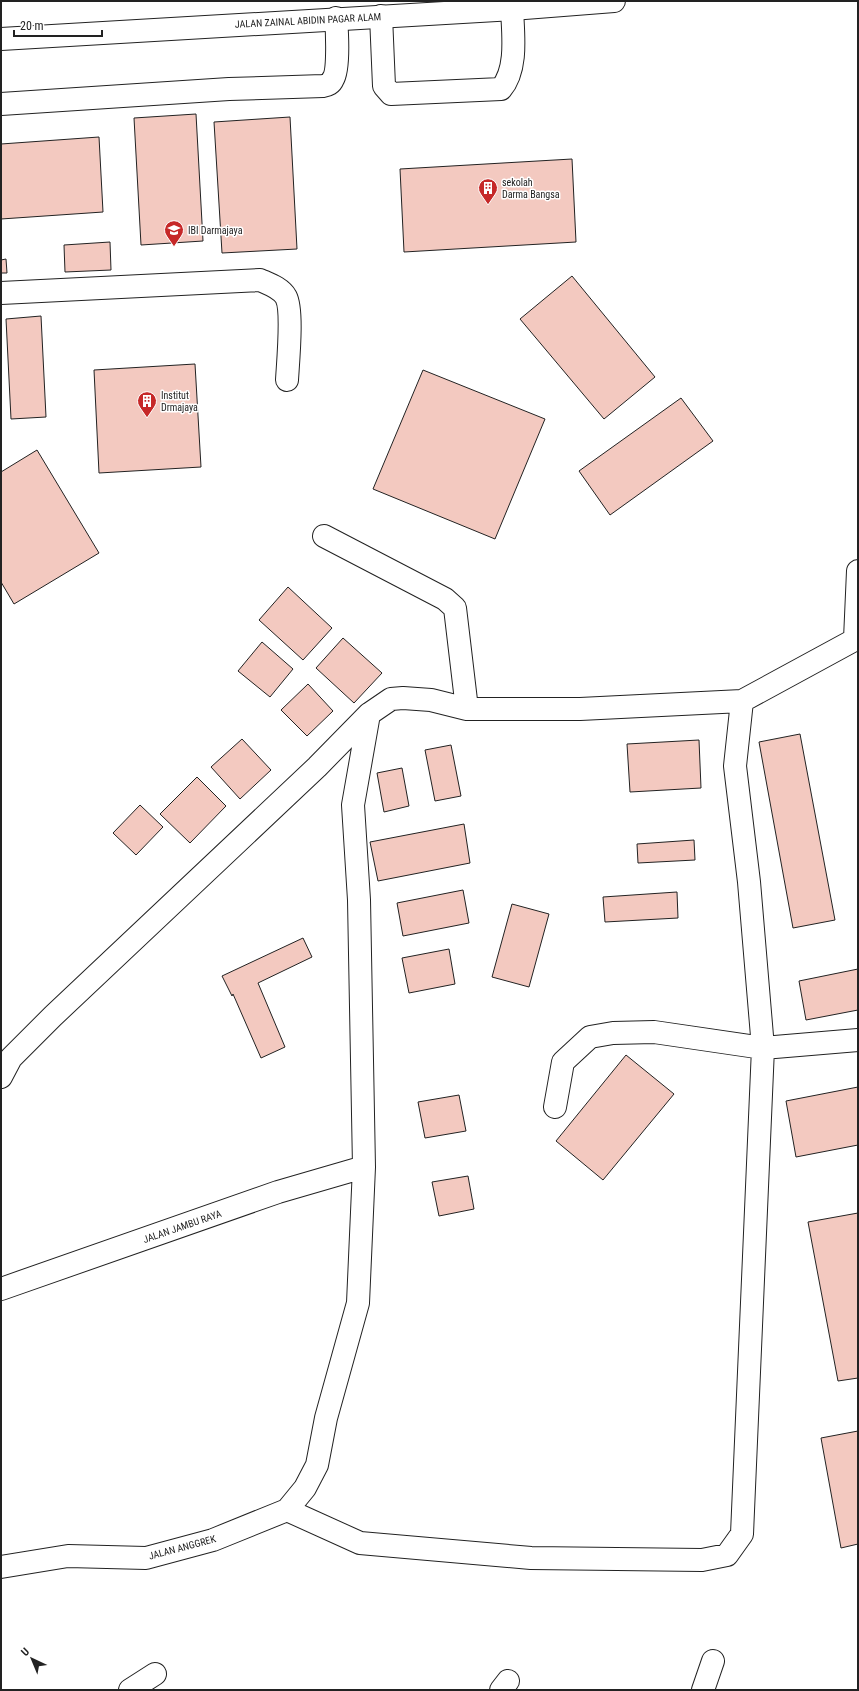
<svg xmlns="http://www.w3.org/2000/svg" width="859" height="1691" viewBox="0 0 859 1691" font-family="'Roboto Condensed',sans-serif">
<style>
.building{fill:#f3c9c0;stroke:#222}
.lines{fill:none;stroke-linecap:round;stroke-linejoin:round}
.minor-casing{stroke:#222;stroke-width:24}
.highway-casing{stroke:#222;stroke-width:24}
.minor{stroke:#fff;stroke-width:22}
.highway{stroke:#fff;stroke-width:22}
.labels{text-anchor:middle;stroke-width:3;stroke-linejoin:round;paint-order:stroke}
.street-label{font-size:10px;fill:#222;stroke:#fff}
.poi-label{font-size:10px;fill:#222;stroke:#fff;text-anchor:start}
</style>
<rect width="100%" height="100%" fill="#fff"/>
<path class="building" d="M196 114 203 241 141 245 134 118Z
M290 117 297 249 222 253 214 122Z
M99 137 103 212 1 219V144Z
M572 159 576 242 404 252 400 169Z
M110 242 111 270 65 272 64 245Z
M6 259 7 273H1V260Z
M572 276 655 377 604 419 520 319Z
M41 316 46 417 11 419 6 319Z
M195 364 201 467 99 473 94 370Z
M423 370 545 419 495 539 373 489Z
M681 398 713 441 610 515 579 471Z
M37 450 99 553 14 604 1 582V472Z
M288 587 332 628 303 660 259 620Z
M343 638 382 673 354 703 316 668Z
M262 642 293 669 270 697 238 671Z
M308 684 333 711 307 736 281 710Z
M800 734 835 920 793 928 759 742Z
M242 739 271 770 240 799 211 767Z
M699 740 701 788 630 792 627 744Z
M451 745 461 796 435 801 425 750Z
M402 768 409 806 384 812 377 773Z
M197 777 226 806 190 843 160 814Z
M140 805 163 827 136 855 113 833Z
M464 824 470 863 378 881 370 842Z
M694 840 695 860 638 863 637 844Z
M463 890 469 923 403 936 397 903Z
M677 892 678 918 605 922 603 897Z
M512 904 549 914 529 987 492 977Z
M303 938 312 957 258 983 285 1047 261 1058 233 994 232 996 222 976Z
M449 949 455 984 409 993 402 958Z
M858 969V1010L806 1020 799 981Z
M626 1055 674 1094 603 1180 556 1141Z
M858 1087V1145L796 1157 786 1101Z
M459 1095 466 1131 425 1138 418 1102Z
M468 1176 474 1209 439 1216 432 1182Z
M858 1213V1378L838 1381 808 1222Z
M858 1431V1544L841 1548 821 1438Z"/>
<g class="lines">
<defs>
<path id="minor" d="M381 16 384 86 391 94 501 89C518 69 513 34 512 9
M1 104 229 89 323 86C328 85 331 84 333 79 339 70 337 31 336 18
M1 293 260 280C269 284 281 288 286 297 293 310 288 362 287 380
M324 536 445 599 455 608 467 709
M855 639 858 571
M1 1077 11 1058 53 1016 317 767 369 714
M555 1107 563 1062 590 1037 613 1033 654 1032 763 1048 858 1040
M1 1289 278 1192 364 1167
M287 1510 360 1543 531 1558 702 1560 727 1555 742 1534 763 1048 749 882 735 766 742 701
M1 1567 68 1556 146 1558 213 1540 287 1510 305 1488 317 1465 326 1418 358 1303 364 1167 359 900 353 805 369 714 391 699 403 698 431 700 467 709H580L742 701 858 638
M130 1690 155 1674
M501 1690 508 1681
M703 1690 713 1661"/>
<path id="highway" d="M1 39 512 9 614 1"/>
</defs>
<use href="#minor" class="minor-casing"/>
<use href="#highway" class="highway-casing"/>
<use href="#minor" class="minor"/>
<use href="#highway" class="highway"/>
</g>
<defs>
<symbol id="building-pin" viewBox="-11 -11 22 30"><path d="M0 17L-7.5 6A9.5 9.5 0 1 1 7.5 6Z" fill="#c62828" stroke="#fff"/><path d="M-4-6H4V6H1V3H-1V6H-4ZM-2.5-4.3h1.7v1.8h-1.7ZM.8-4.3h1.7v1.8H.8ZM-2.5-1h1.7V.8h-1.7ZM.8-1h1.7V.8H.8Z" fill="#fff"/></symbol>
<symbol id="university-pin" viewBox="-11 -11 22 30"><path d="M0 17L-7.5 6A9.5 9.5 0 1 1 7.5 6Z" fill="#c62828" stroke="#fff"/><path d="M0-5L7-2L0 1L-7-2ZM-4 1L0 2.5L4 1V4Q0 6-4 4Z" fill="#fff"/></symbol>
</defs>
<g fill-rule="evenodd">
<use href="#building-pin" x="477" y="177" width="22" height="30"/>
<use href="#university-pin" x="163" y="219" width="22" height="30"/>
<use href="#building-pin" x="136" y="390" width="22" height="30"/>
</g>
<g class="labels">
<g class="street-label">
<text transform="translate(308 20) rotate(-3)" y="4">JALAN ZAINAL ABIDIN PAGAR ALAM</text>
<text transform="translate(182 1226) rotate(-19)" y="4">JALAN JAMBU RAYA</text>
<text transform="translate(182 1547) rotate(-15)" y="4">JALAN ANGGREK</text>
</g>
<g class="poi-label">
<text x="502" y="186">sekolah<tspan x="502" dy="12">Darma Bangsa</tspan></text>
<text x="188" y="234">IBI Darmajaya</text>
<text x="161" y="399">Institut<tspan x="161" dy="12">Drmajaya</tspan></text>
</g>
</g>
<rect width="859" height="1691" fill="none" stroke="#222222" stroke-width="4"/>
<g transform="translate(32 1659) rotate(316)" stroke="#ffffff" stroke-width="3" paint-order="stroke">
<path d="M0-3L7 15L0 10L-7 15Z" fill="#222222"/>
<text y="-6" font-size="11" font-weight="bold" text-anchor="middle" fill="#222222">U</text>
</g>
<path d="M14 30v6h88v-6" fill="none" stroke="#222222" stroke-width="2"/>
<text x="20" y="30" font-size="12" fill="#222222" stroke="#ffffff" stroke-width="3" paint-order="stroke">20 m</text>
</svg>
